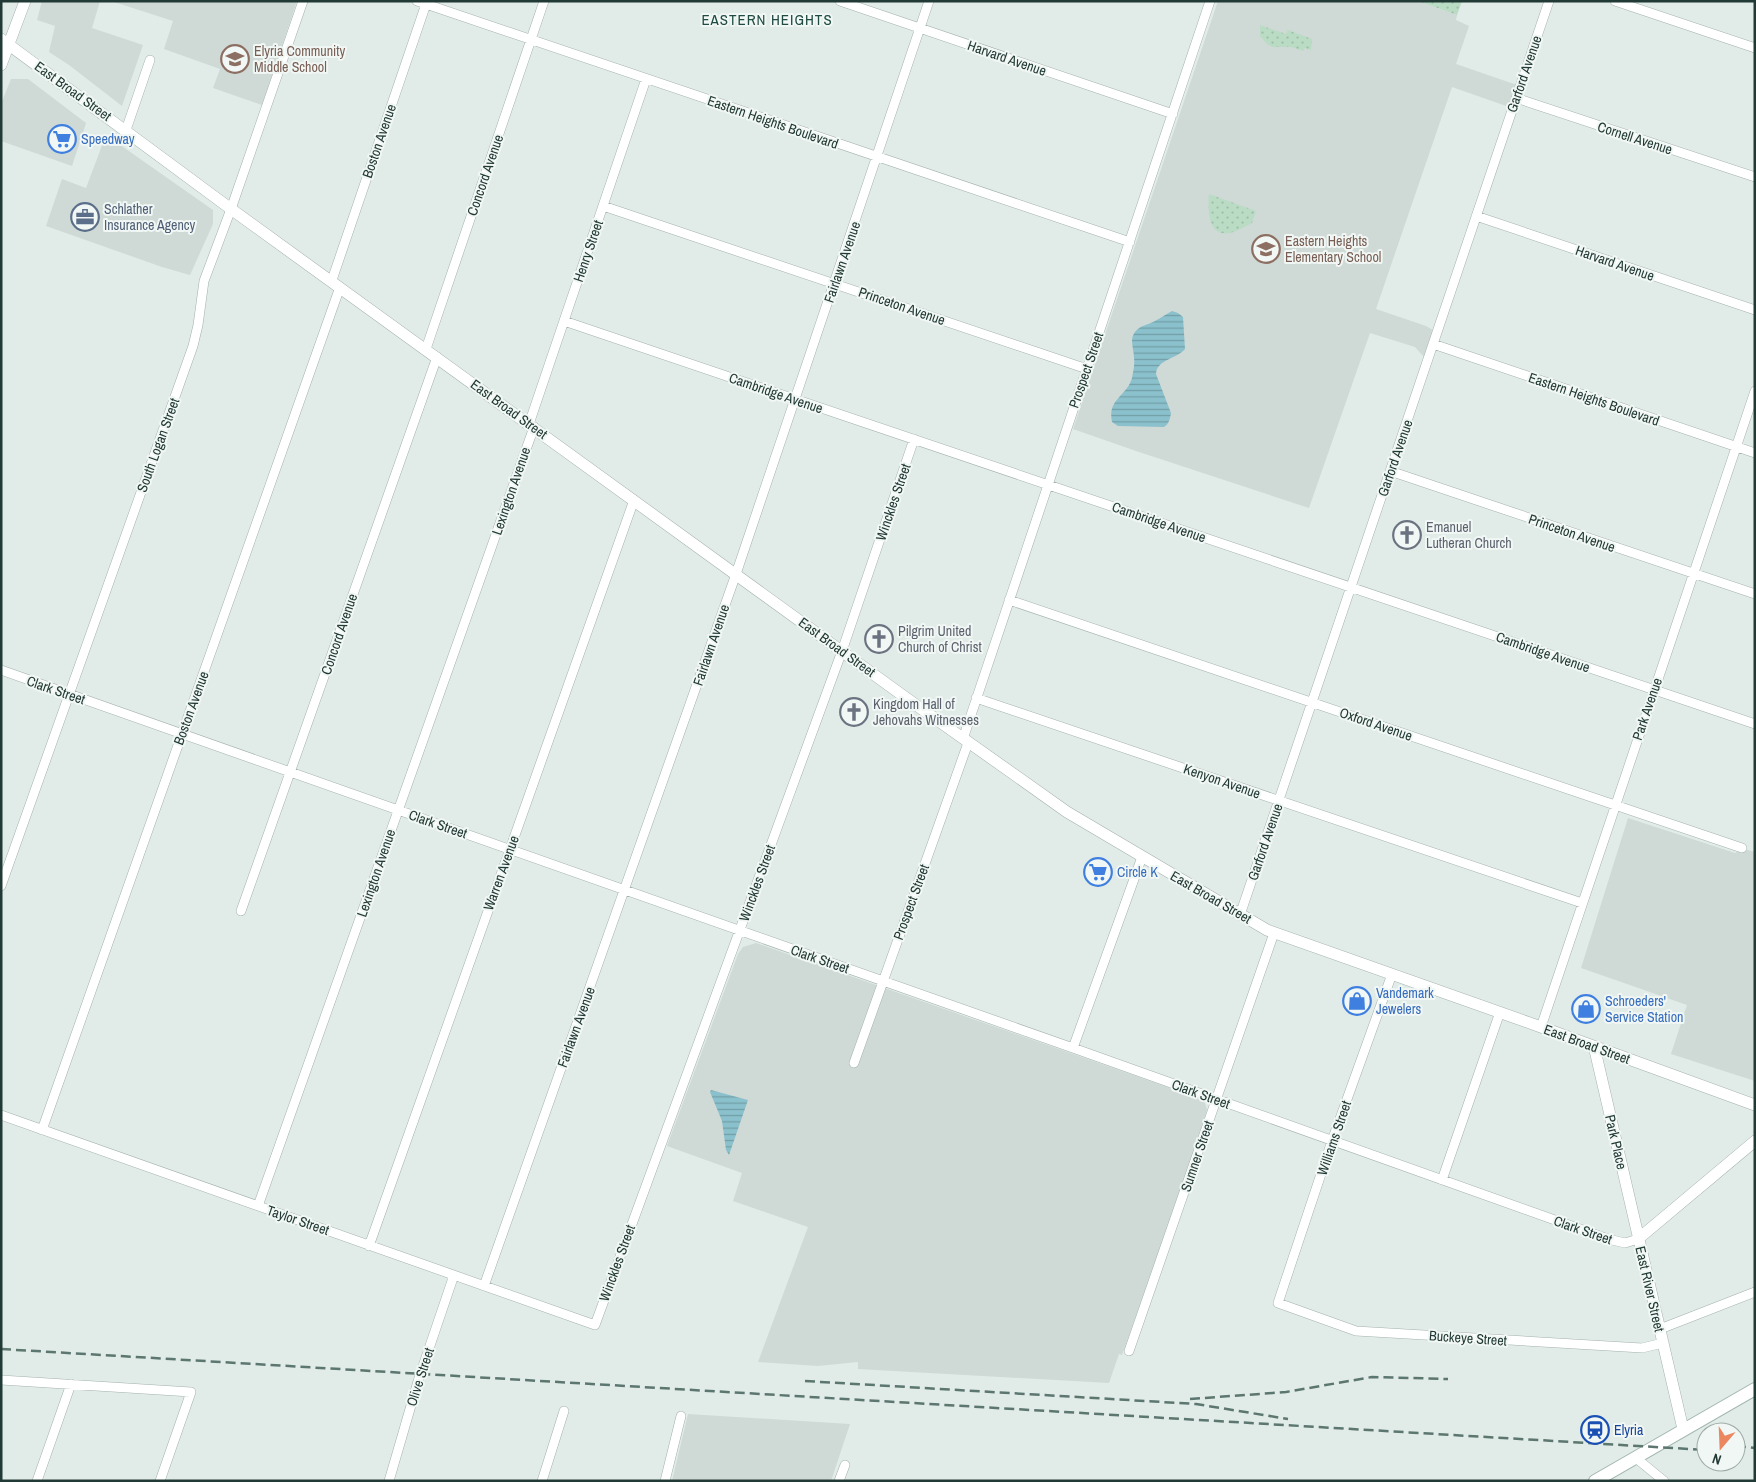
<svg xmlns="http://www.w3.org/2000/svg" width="1756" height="1482" viewBox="0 0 1756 1482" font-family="'Archivo Narrow',sans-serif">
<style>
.built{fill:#cfdad6}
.park{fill:url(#park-dots)}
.water{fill:url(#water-rules)}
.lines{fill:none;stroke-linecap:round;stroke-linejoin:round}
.minor-casing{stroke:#a4b2ae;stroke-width:10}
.tertiary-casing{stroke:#a4b2ae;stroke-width:12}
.secondary-casing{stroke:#a0b6af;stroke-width:14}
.minor{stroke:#fff;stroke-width:9}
.tertiary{stroke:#fff;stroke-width:11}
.secondary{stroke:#fff;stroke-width:12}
.rail{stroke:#5c7670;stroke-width:2.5;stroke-dasharray:10 5;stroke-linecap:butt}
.labels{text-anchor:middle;stroke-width:4;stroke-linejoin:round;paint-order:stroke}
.education-label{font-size:14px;fill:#785e54;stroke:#f1f7f4;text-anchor:start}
.street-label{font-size:14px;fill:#223a35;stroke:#f1f7f4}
.shop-label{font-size:14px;fill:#366cbe;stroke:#f1f7f4;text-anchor:start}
.service-label{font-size:14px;fill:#4e5e75;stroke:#f1f7f4;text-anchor:start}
.worship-label{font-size:14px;fill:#5b616d;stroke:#f1f7f4;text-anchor:start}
.transit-label{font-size:14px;fill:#164399;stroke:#f1f7f4;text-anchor:start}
.neighbourhood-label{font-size:15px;letter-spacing:1px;fill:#1f4b42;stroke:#f1f7f4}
</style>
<defs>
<pattern id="park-dots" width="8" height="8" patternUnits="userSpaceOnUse" patternTransform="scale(1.25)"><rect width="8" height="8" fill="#badbc4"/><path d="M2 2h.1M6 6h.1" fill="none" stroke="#a0bda9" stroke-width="1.8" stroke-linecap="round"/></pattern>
<pattern id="water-rules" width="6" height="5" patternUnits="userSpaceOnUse" patternTransform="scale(1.25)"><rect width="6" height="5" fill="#8bc1cd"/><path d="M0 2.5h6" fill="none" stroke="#719ea7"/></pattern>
</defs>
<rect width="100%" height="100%" fill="#e1ebe7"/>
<path class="built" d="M42 1H100L92 28 143 45 122 106 69 65 49 52 55 26 37 20Z
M111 1H297L262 105 213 88 220 69 164 49 173 21Z
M1218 1H1418L1457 15 1456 20 1469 26 1456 64 1517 85 1509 107 1452 87 1376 309 1426 326 1433 330 1424 357 1415 347 1370 333 1309 508 1136 451 1073 429Z
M11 79H28L86 123 72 166 1 141V104Z
M106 135 213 210V224L190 275 162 267 46 226 62 179 86 188Z
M1628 818 1735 853 1744 849 1755 852V1081L1671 1054 1687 1005 1581 968Z
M756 943 1204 1100 1207 1110 1180 1192 1122 1355 1119 1354 1109 1383 858 1369V1362L818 1366 758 1362 808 1227 733 1201 742 1173 667 1146 738 954 743 947Z
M688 1414 850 1424 831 1481H672Z"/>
<path class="park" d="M1418 1H1462L1457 15Z
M1260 25 1286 34 1288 30 1312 39 1311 50 1305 48 1303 51 1291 47H1273L1267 44 1260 36Z
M1209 194 1256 211 1252 223C1245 227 1237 231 1230 233 1207 237 1208 209 1209 194Z"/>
<path class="water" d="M1172 311 1178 313 1183 317 1185 349C1177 359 1157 359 1156 374L1171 413C1170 419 1169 424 1164 427L1118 426 1112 422C1107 399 1127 396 1132 378 1133 372 1135 364 1134 358 1134 349 1129 340 1135 332 1140 325 1148 325 1155 321 1161 318 1166 314 1172 311Z
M711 1090 748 1100 729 1155 726 1150 722 1121 710 1092Z"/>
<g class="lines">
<defs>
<path id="minor" d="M417 1 1130 242
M840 1 1173 114
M1615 1 1755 48
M1516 98 1755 177
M126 130 150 60
M603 206 1087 369
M1476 216 1755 310
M332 280 427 1
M564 321 1755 724
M1433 344 1755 453
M426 349 544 1
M529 424 646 79
M1390 471 1755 594
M1009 600 1742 848
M1 670 1073 1048 1608 1239 1625 1243 1638 1239
M976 698 1582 903
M963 739 1210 1
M1 886 193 346 198 325 204 281 231 209 303 1
M241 911 437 357
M1240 915 1549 1
M1392 974 1332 1141 1278 1303 1356 1331 1642 1348 1663 1343
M1541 1027 1755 391
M1073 1048 1142 857
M854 1063 968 743
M1 1115 595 1325 842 651 914 439
M42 1130 340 287
M1442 1180 1500 1012
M258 1206 534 427
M369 1246 634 500
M484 1286 736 574 929 1
M1660 1329 1755 1292
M1129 1351 1274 933
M1 1380 191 1392 160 1481
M1636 1458 1664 1481
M37 1481 71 1384
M389 1481 419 1378 454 1275
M542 1481 564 1411
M665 1481 681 1416
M839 1481 845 1465"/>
<path id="tertiary" d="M1 39 231 209 909 700 1067 812 1267 930 1541 1027 1755 1105
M1 65 25 1
M1594 1046 1683 1429
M1638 1239 1755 1141"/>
<path id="secondary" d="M1595 1481 1755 1389"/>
</defs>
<use href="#minor" class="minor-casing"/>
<use href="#tertiary" class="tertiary-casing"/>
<use href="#secondary" class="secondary-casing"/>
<use href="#minor" class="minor"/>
<use href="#tertiary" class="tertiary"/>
<use href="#secondary" class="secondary"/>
<path class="rail" d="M1 1349 1706 1450
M805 1381 1196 1404 1288 1419
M1190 1399 1286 1392 1372 1377 1448 1379
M1736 1446 1755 1448"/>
</g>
<defs>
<symbol id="school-ring" viewBox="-11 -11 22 22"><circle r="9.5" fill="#f1f7f4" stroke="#8d6e63" stroke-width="1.5"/><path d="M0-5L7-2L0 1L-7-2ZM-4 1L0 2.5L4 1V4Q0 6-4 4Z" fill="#8d6e63"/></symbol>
<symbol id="supermarket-ring" viewBox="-11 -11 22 22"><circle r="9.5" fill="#f1f7f4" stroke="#3f7fe0" stroke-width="1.5"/><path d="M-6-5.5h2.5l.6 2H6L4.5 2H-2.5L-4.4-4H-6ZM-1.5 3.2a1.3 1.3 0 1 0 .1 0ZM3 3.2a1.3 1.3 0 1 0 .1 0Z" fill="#3f7fe0"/></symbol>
<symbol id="office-ring" viewBox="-11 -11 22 22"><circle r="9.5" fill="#f1f7f4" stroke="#5c6f8a" stroke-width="1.5"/><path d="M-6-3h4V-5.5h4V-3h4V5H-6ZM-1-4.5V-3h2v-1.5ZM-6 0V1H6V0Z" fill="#5c6f8a"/></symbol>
<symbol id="church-ring" viewBox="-11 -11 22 22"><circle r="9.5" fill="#f1f7f4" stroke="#6b7280" stroke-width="1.5"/><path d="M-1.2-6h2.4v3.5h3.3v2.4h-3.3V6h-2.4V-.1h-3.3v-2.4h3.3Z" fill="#6b7280"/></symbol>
<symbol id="shop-ring" viewBox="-11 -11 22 22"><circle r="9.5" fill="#f1f7f4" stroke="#3f7fe0" stroke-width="1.5"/><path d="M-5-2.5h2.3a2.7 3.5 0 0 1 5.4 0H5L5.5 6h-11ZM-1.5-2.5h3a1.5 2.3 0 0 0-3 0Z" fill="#3f7fe0"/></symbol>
<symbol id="station-ring" viewBox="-11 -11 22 22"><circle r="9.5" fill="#f1f7f4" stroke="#1a4fb4" stroke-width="1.5"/><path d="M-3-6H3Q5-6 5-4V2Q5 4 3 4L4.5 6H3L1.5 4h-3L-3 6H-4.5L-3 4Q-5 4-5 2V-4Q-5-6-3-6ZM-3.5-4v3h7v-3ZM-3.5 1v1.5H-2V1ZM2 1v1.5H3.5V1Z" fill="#1a4fb4"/></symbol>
</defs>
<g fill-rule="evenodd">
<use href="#school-ring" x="219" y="43" width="32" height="32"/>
<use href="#supermarket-ring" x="46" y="123" width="32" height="32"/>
<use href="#office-ring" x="69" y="201" width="32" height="32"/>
<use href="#school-ring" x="1250" y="233" width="32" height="32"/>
<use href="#church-ring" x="1391" y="519" width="32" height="32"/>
<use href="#church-ring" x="863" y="623" width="32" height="32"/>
<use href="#church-ring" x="838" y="696" width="32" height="32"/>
<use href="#supermarket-ring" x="1082" y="856" width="32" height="32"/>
<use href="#shop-ring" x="1341" y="985" width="32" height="32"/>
<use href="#shop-ring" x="1570" y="993" width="32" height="32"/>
<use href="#station-ring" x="1579" y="1414" width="32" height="32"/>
</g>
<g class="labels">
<g class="education-label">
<text x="254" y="56">Elyria Community<tspan x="254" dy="16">Middle School</tspan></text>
<text x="1285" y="246">Eastern Heights<tspan x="1285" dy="16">Elementary School</tspan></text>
</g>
<g class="street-label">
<text transform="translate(1007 58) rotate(19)" y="5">Harvard Avenue</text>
<text transform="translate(1524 74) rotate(-71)" y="5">Garford Avenue</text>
<text transform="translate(73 91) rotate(36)" y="5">East Broad Street</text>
<text transform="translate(773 122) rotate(19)" y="5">Eastern Heights Boulevard</text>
<text transform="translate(1635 138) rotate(18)" y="5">Cornell Avenue</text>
<text transform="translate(379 141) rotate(-71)" y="5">Boston Avenue</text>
<text transform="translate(485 175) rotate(-71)" y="5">Concord Avenue</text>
<text transform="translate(588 251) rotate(-71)" y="5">Henry Street</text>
<text transform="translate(842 262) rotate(-71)" y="5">Fairlawn Avenue</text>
<text transform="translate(1615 263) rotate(19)" y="5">Harvard Avenue</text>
<text transform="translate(902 306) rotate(19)" y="5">Princeton Avenue</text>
<text transform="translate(1086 370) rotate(-71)" y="5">Prospect Street</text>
<text transform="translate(776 393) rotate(19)" y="5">Cambridge Avenue</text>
<text transform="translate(1594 399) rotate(19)" y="5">Eastern Heights Boulevard</text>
<text transform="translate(509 409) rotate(36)" y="5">East Broad Street</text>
<text transform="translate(158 445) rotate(-70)" y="5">South Logan Street</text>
<text transform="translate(1395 458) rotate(-71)" y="5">Garford Avenue</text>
<text transform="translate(511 491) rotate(-71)" y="5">Lexington Avenue</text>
<text transform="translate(893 502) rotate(-71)" y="5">Winckles Street</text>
<text transform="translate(1159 522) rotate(19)" y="5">Cambridge Avenue</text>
<text transform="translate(1572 533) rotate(19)" y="5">Princeton Avenue</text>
<text transform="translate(339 634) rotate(-71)" y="5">Concord Avenue</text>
<text transform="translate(711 645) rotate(-71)" y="5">Fairlawn Avenue</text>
<text transform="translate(837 647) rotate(36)" y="5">East Broad Street</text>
<text transform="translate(1543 652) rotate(19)" y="5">Cambridge Avenue</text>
<text transform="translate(56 690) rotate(19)" y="5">Clark Street</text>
<text transform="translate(191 708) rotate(-70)" y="5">Boston Avenue</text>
<text transform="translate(1647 709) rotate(-71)" y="5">Park Avenue</text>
<text transform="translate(1376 724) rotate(19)" y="5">Oxford Avenue</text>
<text transform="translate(1222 781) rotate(19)" y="5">Kenyon Avenue</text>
<text transform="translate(438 824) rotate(19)" y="5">Clark Street</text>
<text transform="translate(1265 842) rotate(-71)" y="5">Garford Avenue</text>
<text transform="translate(376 873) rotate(-71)" y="5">Lexington Avenue</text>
<text transform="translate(501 873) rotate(-70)" y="5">Warren Avenue</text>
<text transform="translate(757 883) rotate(-70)" y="5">Winckles Street</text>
<text transform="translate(1211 897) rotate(30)" y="5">East Broad Street</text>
<text transform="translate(911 902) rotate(-70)" y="5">Prospect Street</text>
<text transform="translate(820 959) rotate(19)" y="5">Clark Street</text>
<text transform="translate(576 1027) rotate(-70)" y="5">Fairlawn Avenue</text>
<text transform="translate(1587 1044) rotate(20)" y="5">East Broad Street</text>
<text transform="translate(1201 1094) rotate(20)" y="5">Clark Street</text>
<text transform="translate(1334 1138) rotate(-71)" y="5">Williams Street</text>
<text transform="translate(1616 1142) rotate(77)" y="5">Park Place</text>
<text transform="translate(1197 1156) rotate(-71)" y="5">Sumner Street</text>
<text transform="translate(298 1220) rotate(19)" y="5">Taylor Street</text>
<text transform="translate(1583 1230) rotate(19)" y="5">Clark Street</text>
<text transform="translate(617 1263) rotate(-70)" y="5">Winckles Street</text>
<text transform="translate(1650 1289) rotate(77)" y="5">East River Street</text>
<text transform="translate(1468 1338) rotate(4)" y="5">Buckeye Street</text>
<text transform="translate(420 1377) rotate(-72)" y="5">Olive Street</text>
</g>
<g class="shop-label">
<text x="81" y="144">Speedway</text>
<text x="1117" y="877">Circle K</text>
<text x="1376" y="998">Vandemark<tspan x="1376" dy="16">Jewelers</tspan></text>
<text x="1605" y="1006">Schroeders'<tspan x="1605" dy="16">Service Station</tspan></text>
</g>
<g class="service-label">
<text x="104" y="214">Schlather<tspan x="104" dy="16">Insurance Agency</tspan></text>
</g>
<g class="worship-label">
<text x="1426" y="532">Emanuel<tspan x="1426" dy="16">Lutheran Church</tspan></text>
<text x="898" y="636">Pilgrim United<tspan x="898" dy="16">Church of Christ</tspan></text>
<text x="873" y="709">Kingdom Hall of<tspan x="873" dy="16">Jehovahs Witnesses</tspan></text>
</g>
<g class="transit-label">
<text x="1614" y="1435">Elyria</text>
</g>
<g class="neighbourhood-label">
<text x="767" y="25">EASTERN HEIGHTS</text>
</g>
</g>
<rect width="1756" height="1482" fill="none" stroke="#223a35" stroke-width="5"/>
<g transform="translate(1721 1447) rotate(199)"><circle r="24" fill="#f1f7f4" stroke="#9eaba8"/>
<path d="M0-4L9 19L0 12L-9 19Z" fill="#eb865e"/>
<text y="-8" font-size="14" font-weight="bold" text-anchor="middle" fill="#223a35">N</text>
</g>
</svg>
